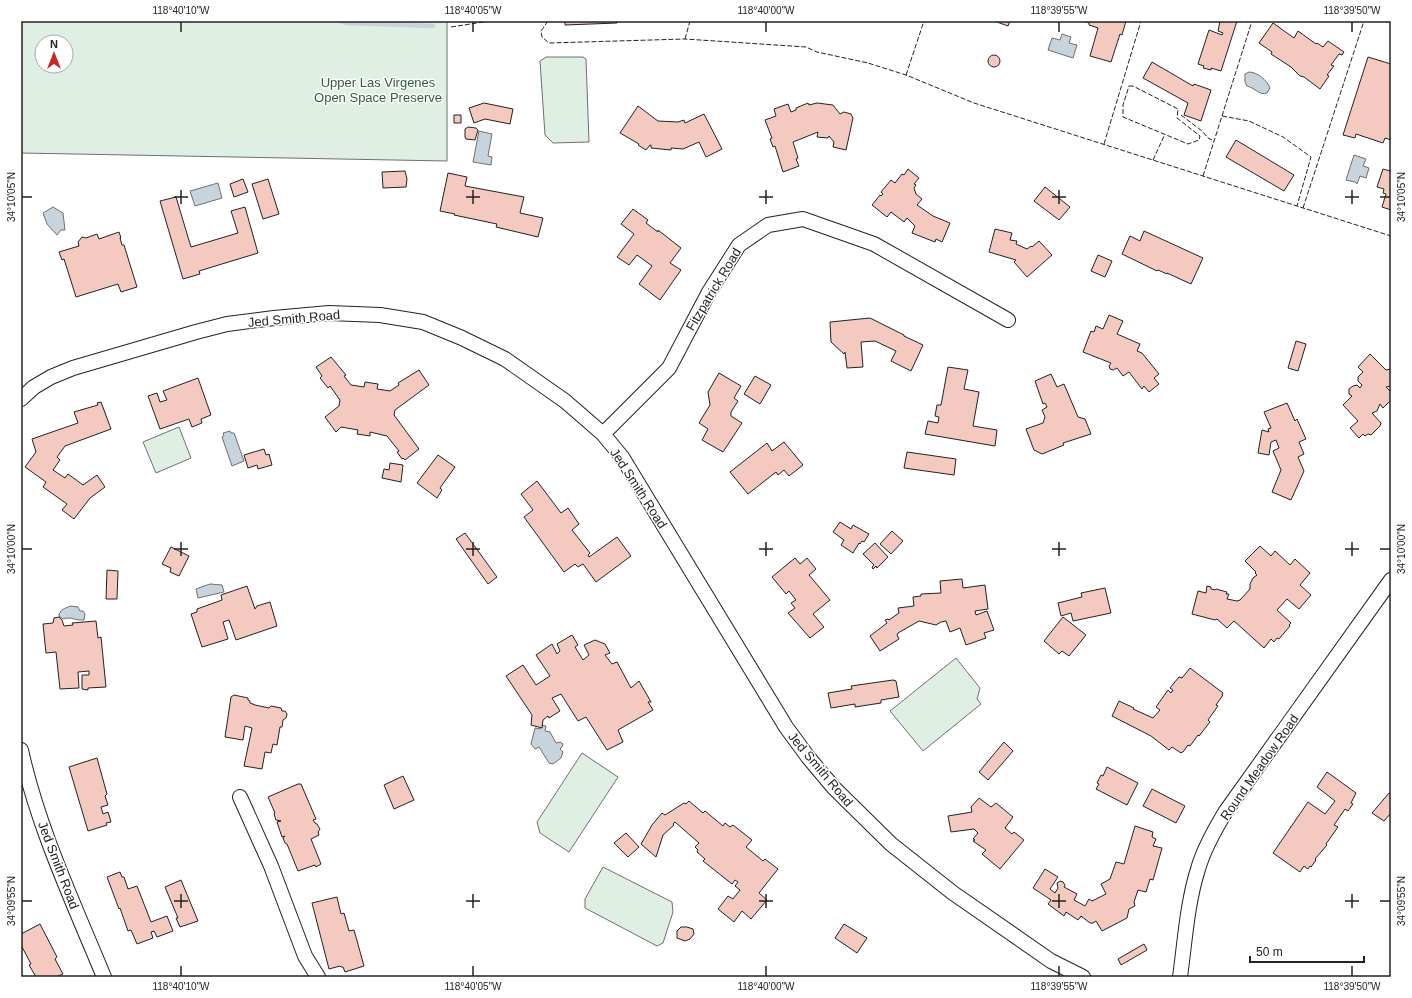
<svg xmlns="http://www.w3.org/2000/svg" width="1412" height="998" viewBox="0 0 1412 998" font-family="Helvetica,sans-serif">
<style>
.green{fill:#e0efe3;stroke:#6f6f6f;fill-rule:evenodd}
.water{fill:#c7d3dd;stroke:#6f6f6f}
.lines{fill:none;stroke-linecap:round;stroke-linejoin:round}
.stream{stroke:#c7d3dd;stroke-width:4.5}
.building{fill:#f3c9c0;stroke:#222}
.minor-casing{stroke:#222;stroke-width:16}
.minor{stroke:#fff;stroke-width:14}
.fence{stroke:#222;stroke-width:1;stroke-dasharray:5 2;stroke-linecap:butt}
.ticks{fill:none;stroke:#222;stroke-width:1.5}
.labels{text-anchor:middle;stroke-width:3;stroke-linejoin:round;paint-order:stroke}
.park-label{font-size:13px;fill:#2f5e38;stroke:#fff}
.street-label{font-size:13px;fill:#222;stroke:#fff}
.neatline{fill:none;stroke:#222;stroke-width:1.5}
.ticks-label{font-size:10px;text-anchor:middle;fill:#222}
</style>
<rect width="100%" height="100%" fill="#fff"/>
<path class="green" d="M21 21H447V161L21 153ZM42 42H66V66H42Z
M546 57H583L586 59 589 142 553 143 545 135 540 61Z
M179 427 191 458 156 473 143 442Z
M956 658 980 688 977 699 981 704 923 751 890 711Z
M582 753 618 777 569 852 540 833 537 822Z
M603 867 672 902 673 912 663 943 657 946 585 908V899Z"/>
<path class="water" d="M1062 34 1071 37 1069 43 1077 45 1073 58 1048 50 1052 38 1060 40Z
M1249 72C1257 72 1267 80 1270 88L1267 93C1260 96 1255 88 1247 86L1245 82V74Z
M479 131 492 134 488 156 492 157 491 165 473 162Z
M1354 155 1366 159 1363 166 1369 168 1366 178 1360 176 1357 184 1355 182 1346 180Z
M218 183 222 198 195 206 190 191Z
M53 207 63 213 65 230H61L57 235 47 224 43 213Z
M230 431 231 433H234L244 461 232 466 222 437 224 436 223 433Z
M210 584 222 585 224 592 198 598 196 589Z
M71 606 78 607 80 611H83L85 614 84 620C74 621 73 616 63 619L59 616C59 610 65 608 71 606Z
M541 725 546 726 545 731 550 732 556 743 560 742 563 744 562 747 560 749 563 752 561 758 553 764 549 763 539 747 535 749 531 744 535 728 540 729Z"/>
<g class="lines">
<path class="stream" d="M341 21 347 23 433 26"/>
</g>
<path class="building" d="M565 21H617V23L565 25Z
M994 21H1010L1008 26Z
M1084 21H1126L1122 35 1120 34 1111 62 1090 56 1098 28 1089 25V23Z
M1220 21H1237L1221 71 1211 68V70L1203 68 1204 66 1198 64 1209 30 1222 35 1223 33 1218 31Z
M1273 23 1294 38 1298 31 1316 44 1317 43 1323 47 1328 41 1344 52 1342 55 1339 54 1331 65 1334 66 1327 75 1329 76 1320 89 1304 77 1300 76 1291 67 1271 54 1272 52 1259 43Z
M988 61a6 6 0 1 1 12 0a6 6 0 1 1-12 0Z
M1368 57 1391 64V140L1385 138 1383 143 1356 134 1355 138 1343 135Z
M1152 62 1193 86 1194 84 1211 90 1201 121 1184 115 1188 103 1143 78Z
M484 103 513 109 510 124 485 119 474 123 469 108Z
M808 103 809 105 817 103 833 105 840 114 844 112 851 114 853 118 846 150 833 147 834 142 829 136 828 138 817 137 818 132 793 142 798 158 796 159 799 166 783 172 775 146 773 147 770 139 772 138 765 120 776 116 774 109 788 104 791 112 796 110V108Z
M638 106 658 121 678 122 684 120 685 123 704 114 722 149 706 157 699 142 683 149 671 148V150L651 148V145H650L646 150 638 145 639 144 620 133Z
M454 115H461V123H454Z
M468 127 476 128 478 130 475 140 466 139 465 137V129Z
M1236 140 1294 175 1284 191 1226 157Z
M908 169 919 178 914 184 916 185 914 188 916 194 922 199 917 205 933 216 950 223 942 242 936 239 935 242 912 233 915 226 907 218 904 222 891 212 887 217 872 205 880 195 881 196 883 194 881 192 891 180 895 183 902 174 904 175Z
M1383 169 1390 171 1391 169V210L1382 207 1386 194 1383 193 1384 189 1377 187Z
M405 171 407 179 406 187 383 188 382 172Z
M448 173 467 177 465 186 524 197 520 213 543 218 538 237 496 227 497 224 454 215 455 214 440 211Z
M243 179 248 192 234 197 230 184Z
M268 179 279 214 263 219 252 184Z
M1045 187 1070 207 1059 220 1034 201Z
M176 197 191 247 238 233 231 211 245 207 258 253 199 271 200 274 183 279 160 201Z
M633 209 648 220 646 223 658 232V230L681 248 670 263 681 270 660 300 639 284 652 266 637 255 629 265 617 257 634 234 621 224Z
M995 229 1012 233 1010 240 1017 241 1016 244 1027 249 1031 246 1032 247 1039 241 1052 255 1027 277 1014 262 1016 260 989 252Z
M1144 231 1203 258 1191 284 1167 273V274L1158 270 1157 271 1122 254 1130 236 1140 241Z
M119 232 121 238H120L122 245H124L137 287 121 292 118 284 76 297 64 259 62 260 59 252 79 246 78 242 82 237 86 238 97 234 99 239Z
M1098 255 1112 261 1105 277 1091 271Z
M1109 315 1123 321 1117 334 1140 344 1137 351 1142 353 1159 374 1154 378 1159 384 1149 392 1144 386 1142 389 1129 372 1123 376 1117 368 1113 370 1110 369 1109 366 1111 363 1083 352 1091 331 1094 332 1096 326 1103 329Z
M870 318 904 335V336L923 345 911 371 891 361 896 351 875 341 861 342 863 367 847 368 845 352 844 354 831 342 830 322Z
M1296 341 1306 344 1298 371 1288 368Z
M1370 354 1386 370 1391 369V386L1386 387 1391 392V400L1383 408 1380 404 1377 411 1372 413 1381 423 1380 426 1371 435 1368 434 1365 436 1363 434 1359 438 1350 428 1358 421 1343 405 1352 396 1349 394V389L1353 386 1357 385 1360 388 1362 385 1358 381V377L1363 372 1358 367Z
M331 357 346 375 344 376 351 385 364 387 365 382 378 384 377 389 390 391 399 385 398 383 419 370 429 385 395 410 394 415 419 449 405 460 403 458 402 459 397 452 399 451 387 436 370 432V436L357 434 358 430 341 427 336 432 325 417 339 406 340 400 330 386 328 388 320 378 322 376 316 367Z
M948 367 968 370 964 389 979 392 973 426 997 430 995 446 925 434 928 421 938 423 939 417 935 416 937 405H941Z
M719 373 741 386 734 398 738 401 731 412V416L742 423 723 452 702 440 708 429 699 423 710 405 708 392Z
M1051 374 1057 387 1064 384 1078 417 1085 419 1091 434 1063 443 1064 445 1042 454 1034 450 1026 429 1043 423 1045 417 1042 410 1047 407 1045 403 1043 404 1035 381Z
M755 376 771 385 760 404 744 394Z
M198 378 211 415 201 419 202 423 192 427 189 419 160 429 148 396 157 393 160 402 167 400 163 391Z
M101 402 111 429 65 446 57 457 60 460 53 470 65 478 68 474 83 485 97 475 105 487 90 498 74 519 62 510 67 504 43 487 46 482 25 467 36 452 32 439 78 423 74 412 98 405 97 403Z
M1287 403 1295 421 1297 419 1306 439 1299 442 1304 454 1298 457 1304 471 1291 500 1272 492 1281 470 1273 451 1279 448 1276 440 1271 442 1269 455 1258 453 1262 430 1269 432 1268 429 1271 428 1264 412Z
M784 442 803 465 789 476 784 470 778 475 776 472 748 494 730 472 767 443 772 451Z
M264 449 266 455 269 454 272 465 258 469 257 465 248 468 244 455Z
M907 452 956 459 954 475 904 468Z
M438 455 455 467 440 488 442 490 437 498 417 483Z
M390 463 403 465 401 482 382 478 384 469 389 470Z
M537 481 561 513 568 508 579 524 572 530 590 553 588 555 589 557 617 537 631 556 596 582 583 564 578 567 575 564 564 572 524 517 533 510 521 494Z
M840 522 851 529 853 525 869 534 864 542 862 541 860 544 859 543 853 553 841 545 844 540 833 532Z
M892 531 903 541 891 554 880 544Z
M465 533 497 577 488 584 456 539Z
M875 543 888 557 877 568 876 566 873 569 872 567 874 565 863 554Z
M1260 546 1271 556 1275 551 1290 565 1295 559 1310 573 1300 585 1311 595 1299 609 1287 599 1277 610 1291 623 1289 625 1290 626 1279 639 1277 638 1274 642 1271 639 1264 648 1234 621 1227 628 1217 619 1215 620 1192 614 1198 591 1206 593 1207 586 1211 587V589L1215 590 1216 589 1227 592 1226 594H1229L1227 599 1237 601 1240 600 1250 589V584L1253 578 1257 575 1255 573 1256 572 1245 561Z
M171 547 189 556 179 576 170 572 171 568 162 564Z
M795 558 800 564 807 558 816 569 809 575 830 600 813 614 824 627 810 638 788 613 795 608 791 603 796 600 789 591 786 594 772 577Z
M107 570 118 571 117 599H106Z
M962 579 963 588 985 585 988 609 975 611 976 615 987 611 994 630 984 633 986 638 966 645 960 628 950 632 946 621 941 622 936 625 919 621 898 633 897 635 899 639 880 651 870 636 887 623 885 620 888 619 889 620 899 613 898 608 914 606 913 597 921 596V594L941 593 940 581Z
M247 586 255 609 257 606 270 602 277 626 236 640 229 620 223 622 228 639 202 647 191 614 197 612V609L222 600 221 595Z
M1105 588 1111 613 1073 621 1071 613 1061 616 1058 603 1082 597 1081 593Z
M59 617 62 620 64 626 73 625 72 623 96 621 98 638 101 637 106 687 88 688V690L82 689V675H89V671L78 672 79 688 60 689 56 652 46 653 43 624 53 623 54 618Z
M1063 617 1086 635 1069 656 1062 651 1059 654 1044 641Z
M572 635 578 645 575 647 583 660 589 655 584 645 595 640 605 644 610 653 605 655 612 664 617 662 631 688 639 681 651 702H648L653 710 618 730 623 742 607 750 586 717 578 721 561 694 552 698 560 711 549 718 548 716 543 720 542 728 531 725 532 715 506 676 523 665 536 685 550 676 536 655 552 644 557 654 560 651 557 644Z
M1190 668 1223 693 1222 695H1223L1216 705 1218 706 1208 720 1210 722 1199 736 1198 735 1190 746 1188 745 1183 752H1182L1181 753 1172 747 1169 750 1151 736 1112 716 1119 701 1134 708 1133 709 1153 718 1160 710 1156 707 1168 690 1171 693 1173 690 1170 688 1179 677 1182 678Z
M893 680 896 681 899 697 881 700V703L855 707V704L831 708 828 693 852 689 851 686Z
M234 695 248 698V700L250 701V703L255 705 269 708 271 706 281 708 282 711H285L287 714 286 718 283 720 282 727H280L277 745 273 744 271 753 265 752 262 769 244 766 252 728 245 726 243 740 225 737 231 697Z
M1004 742 1013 751 988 780 979 772Z
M97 758 107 794 105 796 108 805 101 807 103 814 108 812 111 822 106 823 107 825 88 831 69 767Z
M1107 767 1138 783 1127 805 1096 789 1099 784 1097 783 1101 775 1103 776Z
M1327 772 1356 793 1351 803 1353 804 1348 811 1345 809 1334 825 1338 827 1326 844 1327 845 1315 859 1316 860 1311 867 1310 866 1308 869 1304 866 1300 872 1273 853 1308 802 1325 814 1335 801 1317 787Z
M403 776 414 800 394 809 384 785Z
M298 784H301L316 819 313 820 315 823 317 824 320 829 318 832 319 835 311 839 321 864 316 867 315 865 298 871 287 844 285 843 283 838 285 836 282 837 277 822 281 821 276 820 274 814 275 813 268 797Z
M1152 789 1185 806 1176 823 1143 806Z
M1389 793 1391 794V813L1384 821 1372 813Z
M979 798 991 807 996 803 1013 817 1005 828 1012 834 1014 832 1024 840 1000 869 982 854 986 850 973 841 975 840 973 839 978 833 974 829 951 832 948 816 972 812 971 807Z
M689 801 703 813 705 811 723 826 725 823 730 827 733 825 752 840 746 847 763 861 765 859 778 869 759 893 767 900 751 919 742 911 734 922 718 909 728 896 733 899 740 890 735 886 738 882 735 880 732 884 703 861 705 859 697 852 698 850 695 847 699 843 675 822 673 824 674 825 663 835 656 857 641 844 652 825 662 813 665 815 684 803 686 804Z
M1135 826 1153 832 1152 837 1156 839 1153 846 1162 848 1153 880 1150 879 1146 892 1138 890 1134 902 1135 906 1129 909 1127 918 1102 931 1096 921 1093 923H1090L1081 916 1078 920 1066 912 1064 916 1048 904 1051 900 1033 888 1045 869 1058 877 1050 889 1055 893 1058 888 1057 883 1060 881 1063 882 1065 885 1064 887 1077 894 1074 900 1085 906 1089 899 1092 901 1106 894 1101 884 1110 879 1116 862 1124 864Z
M626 833 639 847 628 857 614 843Z
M120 872 122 877H124L128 889 137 886 151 922 167 916 173 931 157 937 154 931 151 932 153 938 137 944 131 930 128 931 120 908 119 909 107 877Z
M181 880 198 921 180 927 176 918H178L165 887Z
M337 897 341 914 344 913 349 931 354 930 364 966 345 972 343 967H341L340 966 329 969 312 903Z
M40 924 57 957 55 959 63 974 56 977H36L29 965 31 964 21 945V934Z
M844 924 867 938 857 953 835 938Z
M681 927H687L693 929 694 934 690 939 685 941 677 938V931Z
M1144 944 1147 950 1121 965 1118 959Z"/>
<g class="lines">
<defs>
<path id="minor" d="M21 399 34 387 51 377 73 368 196 332 227 324 274 318 329 313 380 315 423 322 462 338 505 359 565 401 603 434 622 457 786 727 808 757 834 788 891 844 953 893 1051 961 1083 977
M603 434 669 368 709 292 739 245 768 225 803 219 874 244 1008 320
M21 750C38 828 74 904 104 977
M240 797 271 866 305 956 318 977
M1180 977C1185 941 1187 904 1198 869 1204 848 1215 829 1226 811L1391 580"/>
</defs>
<use href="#minor" class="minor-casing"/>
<use href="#minor" class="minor"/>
<path class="fence" d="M548 21 541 31 542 37 549 43 685 39 806 47 817 52 868 63 906 75 974 103 1391 236
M451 27 490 21
M685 39 690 21
M906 75 924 21
M1129 86H1133L1178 109 1177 118 1200 136 1199 140 1188 144 1123 117V105Z
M1181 115 1202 131 1208 138 1214 141
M1222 116 1249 121 1283 137 1311 157 1297 206
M1104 144 1141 21
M1153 160 1165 134
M1203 176 1252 21
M1303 208 1364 21"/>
</g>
<path class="ticks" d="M181 22V32M473 22V32M766 22V32M1059 22V32M1352 22V32M181 190V204M473 190V204M766 190V204M1059 190V204M1352 190V204M22 197H32M174 197H188M466 197H480M759 197H773M1052 197H1066M1345 197H1359M1380 197H1390M181 542V556M473 542V556M766 542V556M1059 542V556M1352 542V556M22 549H32M174 549H188M466 549H480M759 549H773M1052 549H1066M1345 549H1359M1380 549H1390M181 894V908M473 894V908M766 894V908M1059 894V908M1352 894V908M22 901H32M174 901H188M466 901H480M759 901H773M1052 901H1066M1345 901H1359M1380 901H1390M181 966V976M473 966V976M766 966V976M1059 966V976M1352 966V976"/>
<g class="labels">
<g class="park-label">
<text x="378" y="87">Upper Las Virgenes<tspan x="378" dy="15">Open Space Preserve</tspan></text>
</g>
<g class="street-label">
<text transform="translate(713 289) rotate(-59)" y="5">Fitzpatrick Road</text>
<text transform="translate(294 318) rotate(-5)" y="5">Jed Smith Road</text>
<text transform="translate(639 488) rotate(57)" y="5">Jed Smith Road</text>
<text transform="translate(1259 767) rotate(-55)" y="5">Round Meadow Road</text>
<text transform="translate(821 769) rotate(50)" y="5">Jed Smith Road</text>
<text transform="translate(59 865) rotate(69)" y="5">Jed Smith Road</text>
</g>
</g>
<rect width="1412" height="998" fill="none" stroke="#ffffff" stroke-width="44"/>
<g transform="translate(54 54)"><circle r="19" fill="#ffffff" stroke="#a7a7a7"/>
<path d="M0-3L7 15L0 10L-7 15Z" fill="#c62828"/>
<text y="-6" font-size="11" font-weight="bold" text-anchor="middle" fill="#222222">N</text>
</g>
<path d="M1250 956v6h114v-6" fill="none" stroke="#222222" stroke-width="2"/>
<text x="1256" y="956" font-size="12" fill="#222222" stroke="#ffffff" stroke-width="3" paint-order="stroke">50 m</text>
<rect x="22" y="22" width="1368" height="954" class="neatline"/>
<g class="ticks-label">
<text x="181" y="14">118°40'10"W</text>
<text x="473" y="14">118°40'05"W</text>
<text x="766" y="14">118°40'00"W</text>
<text x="1059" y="14">118°39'55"W</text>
<text x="1352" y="14">118°39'50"W</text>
<text transform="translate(11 197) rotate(-90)" y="4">34°10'05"N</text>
<text transform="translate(1401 197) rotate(-90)" y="4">34°10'05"N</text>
<text transform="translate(11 549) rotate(-90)" y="4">34°10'00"N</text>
<text transform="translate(1401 549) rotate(-90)" y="4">34°10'00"N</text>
<text transform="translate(11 901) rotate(-90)" y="4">34°09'55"N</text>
<text transform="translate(1401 901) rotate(-90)" y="4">34°09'55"N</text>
<text x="181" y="990">118°40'10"W</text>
<text x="473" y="990">118°40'05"W</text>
<text x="766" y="990">118°40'00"W</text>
<text x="1059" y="990">118°39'55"W</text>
<text x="1352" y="990">118°39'50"W</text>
</g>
</svg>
